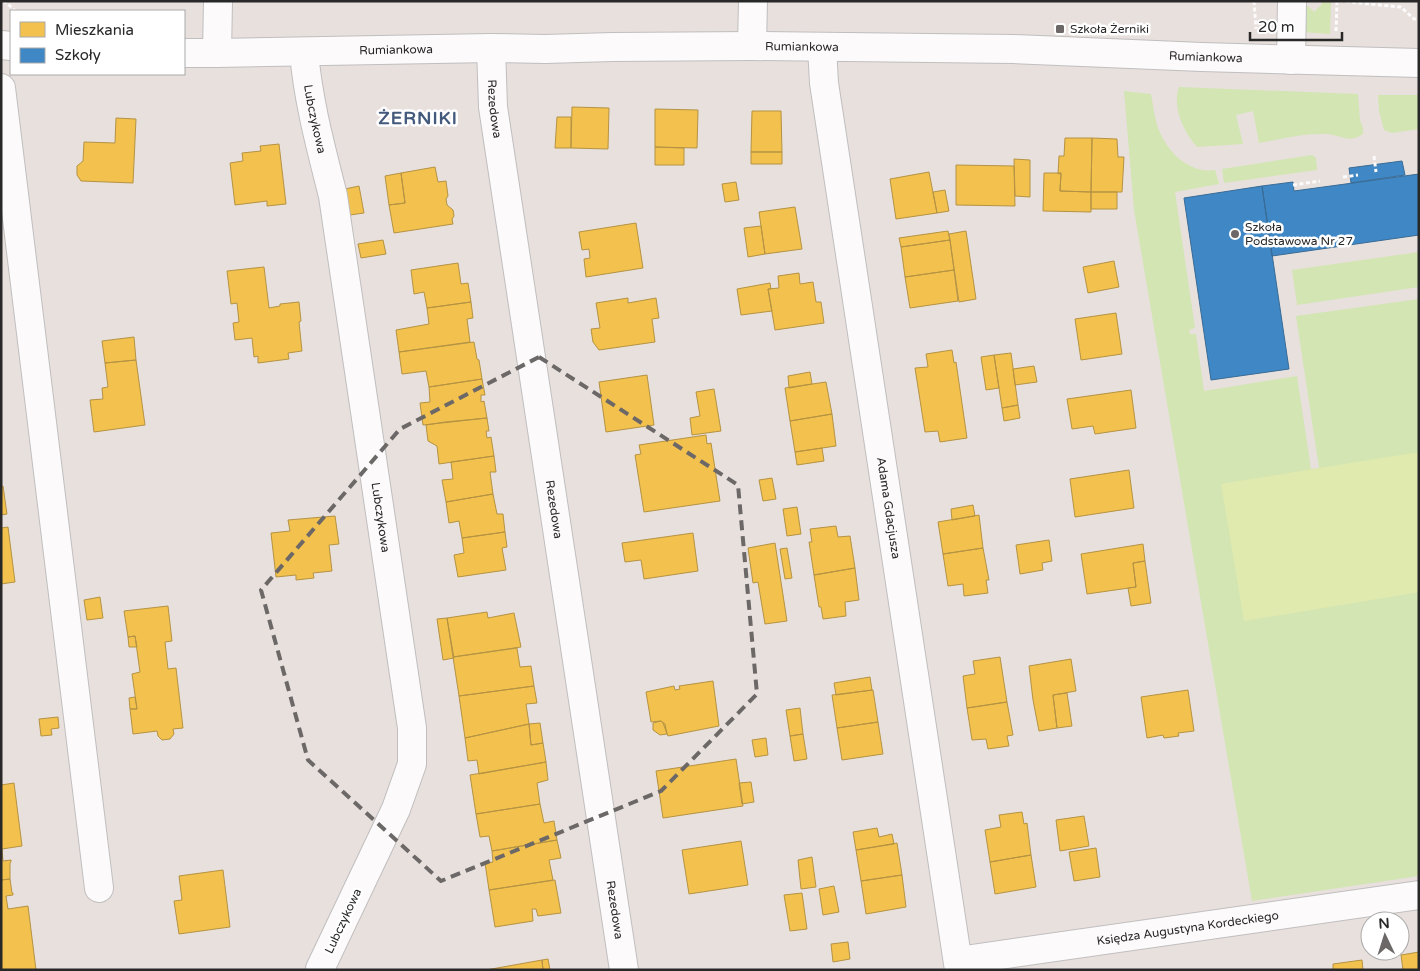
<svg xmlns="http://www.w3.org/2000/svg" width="1420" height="971" viewBox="0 0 1420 971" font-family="'Varela Round',sans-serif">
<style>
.green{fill:#d2e5b2}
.pitch{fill:#e1eaae}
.homes{fill:#f2c14e;stroke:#b59343}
.schools{fill:#3f88c5;stroke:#386b96}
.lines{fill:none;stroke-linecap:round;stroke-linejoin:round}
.minor-casing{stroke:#c0bebf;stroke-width:30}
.path{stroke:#fcfafa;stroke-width:3;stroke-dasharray:4 2.5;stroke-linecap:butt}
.minor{stroke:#fcfafa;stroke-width:28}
.marked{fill:none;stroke:#6b6867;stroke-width:4;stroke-dasharray:10 6;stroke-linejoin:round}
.poi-dot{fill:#6b6867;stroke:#fff;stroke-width:2}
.labels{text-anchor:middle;stroke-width:5;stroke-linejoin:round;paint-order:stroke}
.poi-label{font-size:12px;fill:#282828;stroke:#fff;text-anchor:start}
.street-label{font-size:12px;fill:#282828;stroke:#fff}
.district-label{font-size:18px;font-weight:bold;letter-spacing:1px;fill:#445a7d;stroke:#fff}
</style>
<rect width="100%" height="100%" fill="#e8e0dd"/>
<path class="green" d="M1322 1H1331L1330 34 1302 32 1304 6H1308L1314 12 1322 4Z
M1179 87 1358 94 1360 120 1363 128V134C1348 144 1342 135 1326 134 1303 133 1281 139 1259 143L1253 111 1236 115 1243 144 1197 147C1183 132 1172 106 1179 87Z
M1124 91 1151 94C1153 104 1154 115 1157 125 1165 150 1188 174 1215 170L1219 184 1175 192 1195 328 1189 330 1190 334H1196L1204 391 1297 376 1311 469 1319 468 1296 316 1419 299V876L1252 901 1134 210Z
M1378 95H1419V129L1392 133 1384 130 1379 111Z
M1312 155 1316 158 1317 170 1224 183 1222 169Z
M1419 252V287L1297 305 1292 270Z"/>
<path class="pitch" d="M1419 452V592L1244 621 1221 484Z"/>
<path class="homes" d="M572 107 609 108 608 149 571 148Z
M655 109 698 110 697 148 655 147Z
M752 111H781L782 152H751Z
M557 117H571V148H555Z
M116 118 136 119 133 183 81 181 77 175V166L83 161 84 142 115 143Z
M1065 138H1092L1091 192 1060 191 1061 173 1058 174 1059 156H1064Z
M1092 138 1117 139 1118 157H1124L1122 192H1091Z
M279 144 286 204 267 206V201L235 205 230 163 243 161 242 153 261 151 260 146Z
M655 147 684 148V165H655Z
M751 152H782V164H751Z
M1014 159 1030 160V197L1015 196Z
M956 165 1014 166 1015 206 956 205Z
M435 167 438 182 446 181 448 196 446 199 447 205 453 210 454 216 452 219 453 224 394 233 389 205 405 203 401 173Z
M929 172 937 213 896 219 890 179Z
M401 173 405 203 389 205 385 176Z
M1044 173H1061L1060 191 1091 192V212L1043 211Z
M736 182 739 200 725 202 722 184Z
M359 186 364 213 350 215 345 189Z
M945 190 949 211 937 213 933 192Z
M1091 192H1117V209H1091Z
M795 207 802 249 765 254 759 212Z
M636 223 643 268 586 277 584 259 590 258 589 249 582 250 579 232Z
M761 226 765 254 748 257 744 228Z
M948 231 950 240 901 247 899 238Z
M966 231 976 299 959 302 949 234Z
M383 240 386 254 361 258 358 244Z
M950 240 954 270 905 277 901 247Z
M1114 261 1119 287 1088 293 1083 267Z
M458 263 461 284 468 283 471 302 427 308 424 292 414 294 411 270Z
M264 267 269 308 280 306V304L299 302 301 321 299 322 302 351 288 353 289 359 258 363V356L254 357 252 338 235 340 233 323 239 322 237 303 231 304 227 271Z
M954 270 958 301 910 308 905 277Z
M799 273 800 284 813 282 816 302H821L824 323 775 330 768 289 779 288 778 276Z
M770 283 771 289H768L772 311 741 315 737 289Z
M628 298V303L656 298 659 318 652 319 655 342 599 350 593 342 591 329 600 328 596 303Z
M471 302 473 318 467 319 470 342 399 352 396 330 429 324 427 308Z
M1116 313 1122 354 1081 360 1075 319Z
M134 337 136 360 105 363 102 341Z
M474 342 477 359 479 360 482 379 429 387 426 371 402 374 399 352Z
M952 350 954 363 956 362 967 438 940 442 938 431 925 432 915 368 928 367 926 354Z
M1011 353 1018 405 1002 408 994 355Z
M994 355 999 388 986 390 981 357Z
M136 360 145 425 94 432 90 400 103 399 102 388 108 387 105 363Z
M1034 366 1037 382 1015 385 1013 369Z
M810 372 812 384 789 388 788 376Z
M647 375 654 425 606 432 599 382Z
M482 379 485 395H481V402L484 401 487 418 423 425 420 403 430 402 429 387Z
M826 382 832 414 790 421 785 388Z
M714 389 721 431 692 435 690 418 700 416 696 392Z
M1131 390 1136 428 1095 434 1093 426 1072 429 1067 399Z
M1018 405 1020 418 1004 421 1002 408Z
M832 414 836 446 795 452 790 421Z
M487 418 489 431H486L487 438 491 437 494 456 439 464 437 446 428 441 426 425 445 422Z
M706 435 707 444 711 443 720 501 644 512 635 455 641 454 639 445Z
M822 448 824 461 797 465 795 452Z
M494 456 496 472H490L493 494 446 502 442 480 453 479 451 462Z
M1129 470 1134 508 1075 517 1070 479Z
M772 478 776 499 763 501 759 480Z
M3 486 7 514 1 515V487Z
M493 494 497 514H503L505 532 462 538 459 521 449 523 446 502Z
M973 505 975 516 952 520 951 509Z
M797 507 801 534 787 536 783 509Z
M979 515 983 548 943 554 938 522Z
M335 516 339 544 329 545 332 571 313 573 314 578 296 580V575L276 577 271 533 290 531 288 520Z
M836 526 838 537 850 536 855 568 814 575 809 542H812L810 529Z
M8 527 15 582 1 584V528Z
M505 532 507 547 502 548 506 570 458 577 454 555 464 553 462 538Z
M693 533 698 571 644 579 641 560 625 562 622 543Z
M1049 540 1052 561 1042 563 1043 570 1020 574 1016 545Z
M775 543 787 621 765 624 758 582 753 583 748 548Z
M1143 544 1145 561 1133 563 1136 587 1087 594 1081 554Z
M787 548 792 578 785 579 780 549Z
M983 548 989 580H986L988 593 964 596 963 584 948 586 943 554Z
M1145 561 1151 603 1131 606 1128 588 1136 587 1133 563Z
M855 568 859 600 845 602 846 616 823 619 821 607H819L814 575Z
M100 597 103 618 87 620 84 600Z
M168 606 172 641 165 642 168 669 176 668 183 728 173 729 174 734 170 739 162 740 158 736 157 731 133 734 130 709H137L132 674 140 672 135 636 128 637 124 611Z
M487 612 488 618 514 613 521 647 453 657 447 618Z
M447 618 454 658 443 660 437 619Z
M135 636 137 647H129L128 637Z
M517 648 520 667 531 666 534 686 459 696 453 657Z
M1000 657 1007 702 967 708 963 676 975 674 973 661Z
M1071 659 1076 691 1053 695 1057 728 1039 731 1033 700 1029 666Z
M870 677 872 690 836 695 834 683Z
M713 681 719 726 668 736 663 723 661 721 651 722 646 692 674 686 675 690 680 689 679 686Z
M534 686 537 703 526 704 529 724 465 738 459 696Z
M873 690 878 722 837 728 832 695Z
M1188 690 1194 731 1178 733 1179 736 1164 738 1163 735 1147 738 1141 697Z
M1067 693 1072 726 1057 728 1053 695Z
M135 697 137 709H130L129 698Z
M1007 702 1013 735 1007 736 1009 746 988 749 986 739 972 740 967 708Z
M800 708 803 734 790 736 786 710Z
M58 717 59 728 51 729 52 735 41 736 39 719Z
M661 721 665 724 667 734 660 735 653 730V723Z
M878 722 883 754 842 760 837 728Z
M540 723 543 743 531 745 529 724Z
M529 724 531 745 543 743 546 762 479 774 477 760 468 761 465 738Z
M803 734 807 759 794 761 790 736Z
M766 738 768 755 755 757 752 740Z
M736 759 743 806 663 818 656 771Z
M546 762 548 780 537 783 540 804 476 814 470 775Z
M751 782 754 802 742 804 739 783Z
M14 783 22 846 2 849 3 861 11 860V862L10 863V879L1 880V785Z
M540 804 544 823 554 821 557 840 492 851 489 836 480 837 476 814Z
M1022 812 1024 824 1027 823 1031 855 990 862 985 830 1001 827 999 815Z
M1084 816 1089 846 1060 851 1056 820Z
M877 828 879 837 892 834 894 844 856 850 853 832Z
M557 840 561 858 549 860 553 880 489 890 485 863 493 862 492 851Z
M741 841 748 885 689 894 682 850Z
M897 843 902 875 861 881 856 850Z
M1096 848 1100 877 1074 881 1069 852Z
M1031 855 1036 887 995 894 990 862Z
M812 857 816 887 801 889 798 860Z
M223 870 230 927 179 934 174 901 182 900 179 876Z
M902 875 906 907 866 914 861 881Z
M10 879 12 893H13V895L6 896 8 909 28 906 36 970H1V880Z
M555 880 561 913 538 916 536 909H532L533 921 495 927 489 890Z
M834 886 839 912 823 915 819 889Z
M802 893 807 929 790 931 784 895Z
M848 942 850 959 833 962 831 944Z
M1419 952V970H1403L1401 955Z
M548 959 550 970H543L542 960Z
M542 960 543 970H486Z
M1362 960 1363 970H1333V964Z"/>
<path class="schools" d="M1402 161 1405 175 1351 183 1349 168Z
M1419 174V235L1272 256 1262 186 1293 182 1294 191Z
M1262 186 1289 369 1211 380 1184 198Z"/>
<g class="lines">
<defs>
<g id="minor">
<path d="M1 45 11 46"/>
<path d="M752 46 753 1"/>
<path id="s1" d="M822 47 824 83 959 970"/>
<path id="s2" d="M491 48 493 107 624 970"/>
<path id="s3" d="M304 52C308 101 321 148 333 196L412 728V764L396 809 320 969"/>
<path id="s4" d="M184 53H217L491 48 545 49 613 47 752 46 1013 49 1202 57 1419 63"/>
<path d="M217 53 218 1"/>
<path d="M1291 60 1292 1"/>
<path d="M1 88 99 888"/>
<path id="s5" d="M958 961 1419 895"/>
</g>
</defs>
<use href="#minor" class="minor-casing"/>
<path class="path" d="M3 1 7 3 15 11
M1254 1 1256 29
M1339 1 1401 7 1414 19H1419
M1336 31 1337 1
M1374 156 1376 172
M1343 177 1358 175
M1293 185 1320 181"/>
<use href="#minor" class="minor"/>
</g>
<path class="marked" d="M539 357 738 485 757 694 661 791 441 881 308 760 261 590 400 429Z"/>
<g class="poi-dot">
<rect x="1055" y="24" width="10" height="10" rx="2.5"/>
<circle cx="1235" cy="234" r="5"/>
</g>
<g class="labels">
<g class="poi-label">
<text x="1070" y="33">Szkoła Żerniki</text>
<text x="1245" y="231">Szkoła<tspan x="1245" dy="14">Podstawowa Nr 27</tspan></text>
</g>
<g class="street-label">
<text dy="4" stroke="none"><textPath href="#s4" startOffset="618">Rumiankowa</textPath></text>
<text dy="4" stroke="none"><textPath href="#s4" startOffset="212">Rumiankowa</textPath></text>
<text dy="4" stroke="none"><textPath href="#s4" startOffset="1022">Rumiankowa</textPath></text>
<text dy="4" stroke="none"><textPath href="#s2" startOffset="61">Rezedowa</textPath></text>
<text dy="4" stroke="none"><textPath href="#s3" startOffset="68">Lubczykowa</textPath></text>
<text dy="4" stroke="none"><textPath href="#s1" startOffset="466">Adama Gdacjusza</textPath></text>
<text dy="4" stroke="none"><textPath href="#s2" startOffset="466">Rezedowa</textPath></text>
<text dy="4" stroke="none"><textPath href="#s3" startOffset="472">Lubczykowa</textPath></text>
<text dy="4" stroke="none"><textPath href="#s2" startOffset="871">Rezedowa</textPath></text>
<text transform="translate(343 921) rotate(-65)" y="4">Lubczykowa</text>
<text dy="4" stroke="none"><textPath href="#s5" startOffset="232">Księdza Augustyna Kordeckiego</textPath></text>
</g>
<g class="district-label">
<text x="418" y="124">ŻERNIKI</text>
</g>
</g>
<rect width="1420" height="971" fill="none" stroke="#282828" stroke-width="5"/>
<rect x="10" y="10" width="175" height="65" fill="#ffffff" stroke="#a9a9a9"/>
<rect x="20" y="22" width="25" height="15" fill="#f2c14e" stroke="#a9a9a9"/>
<text x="55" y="35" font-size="15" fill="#282828">Mieszkania</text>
<rect x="20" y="48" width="25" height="15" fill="#3f88c5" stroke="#a9a9a9"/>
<text x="55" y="60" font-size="15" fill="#282828">Szkoły</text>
<g transform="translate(1385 936) rotate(356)"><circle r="24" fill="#ffffff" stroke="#a9a9a9"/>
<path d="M0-4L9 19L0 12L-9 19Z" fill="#6b6867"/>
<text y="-8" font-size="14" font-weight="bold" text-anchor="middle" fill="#282828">N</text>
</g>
<path d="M1250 32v8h92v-8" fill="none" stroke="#282828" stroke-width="2.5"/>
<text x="1258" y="32" font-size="15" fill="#282828" stroke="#ffffff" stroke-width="4" paint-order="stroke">20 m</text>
</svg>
